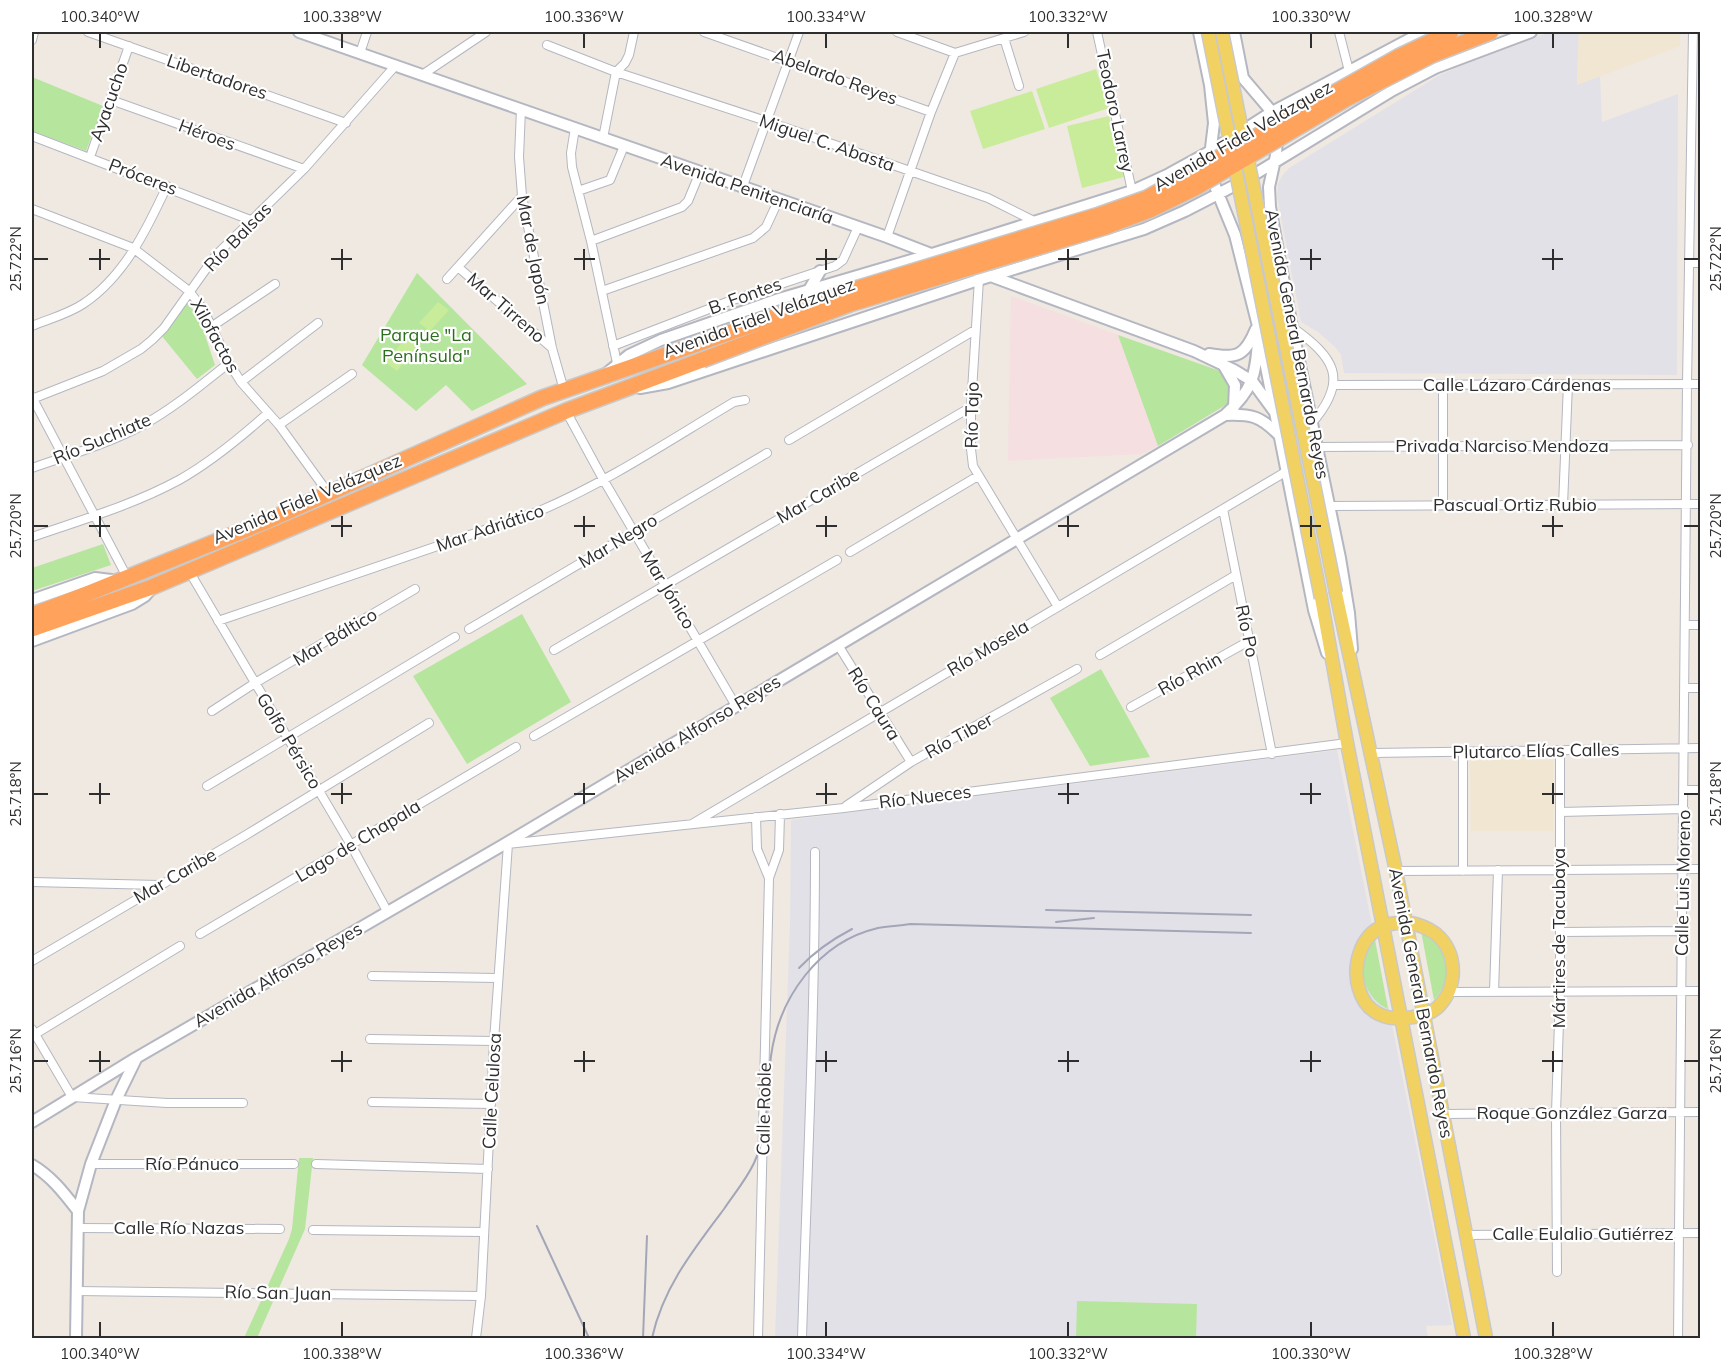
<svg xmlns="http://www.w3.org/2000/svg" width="1732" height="1370" viewBox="0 0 1732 1370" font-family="Mulish,sans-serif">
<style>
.industrial{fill:#e3e1e8}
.education{fill:#f0e6d1}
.medical{fill:#f5dfe0}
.green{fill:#b6e59e}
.pitch{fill:#c9ec9a}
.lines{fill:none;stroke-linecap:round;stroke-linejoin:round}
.street-casing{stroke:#b4b7c1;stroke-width:10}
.secondary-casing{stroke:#b4b7c1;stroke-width:14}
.primary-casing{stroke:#c9c9c9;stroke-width:15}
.highway-casing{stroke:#c9c9c9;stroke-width:18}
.street{stroke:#fff;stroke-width:8}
.secondary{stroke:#fff;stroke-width:10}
.primary{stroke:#f2d163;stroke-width:12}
.highway{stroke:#ffa35c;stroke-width:15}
.rail{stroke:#a3a6b8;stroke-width:2}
.primary-bridge-casing{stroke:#c9c9c9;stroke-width:15;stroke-linecap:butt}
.highway-bridge-casing{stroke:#c9c9c9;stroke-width:18;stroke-linecap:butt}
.primary-bridge{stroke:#f2d163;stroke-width:12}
.highway-bridge{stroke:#ffa35c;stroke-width:15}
.ticks{fill:none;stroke:#2e2e2e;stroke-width:2}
.labels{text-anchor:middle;stroke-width:4.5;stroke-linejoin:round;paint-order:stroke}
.street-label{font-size:18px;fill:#2e2e2e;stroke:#fff}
.park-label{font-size:18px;fill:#2c6e1b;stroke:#fff}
.neatline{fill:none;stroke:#2e2e2e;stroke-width:2}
.ticks-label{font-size:15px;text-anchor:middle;fill:#2e2e2e}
</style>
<rect width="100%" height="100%" fill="#efe9e1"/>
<path class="industrial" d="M1550 32H1579L1577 84 1600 76 1602 122 1678 94 1677 375 1344 373 1341 355 1335 347 1318 332 1301 322 1277 196 1278 184 1282 176 1289 168 1438 76 1462 65Z
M1337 750 1452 1325 1426 1326 1428 1338H775L790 924 791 820Z"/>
<path class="education" d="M1579 32H1680V46L1577 85Z
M1470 760H1553V831H1471Z"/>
<path class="medical" d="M1011 296 1118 335 1158 446 1142 454 1008 461Z"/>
<path class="green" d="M32 77 103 106 86 151 32 131Z
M417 273 527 384 472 411 446 385 416 411 362 365Z
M187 303 199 317 215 365 197 379 161 335Z
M1118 335 1220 371 1226 375 1233 394 1229 403 1158 446Z
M103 544 111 565 32 591V568Z
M522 614 571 702 467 764 413 676Z
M1101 669 1150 757 1090 766 1050 698Z
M1421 931C1447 945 1456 977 1434 1000Z
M1375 940 1388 1009C1361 996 1354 961 1375 940Z
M299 1158H313L305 1229 257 1338H244L289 1239 292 1229Z
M1077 1301 1197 1304 1196 1338H1076Z"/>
<path class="pitch" d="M1096 69 1109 108 1049 128 1036 89Z
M1032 91 1045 129 983 149 970 111Z
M1109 116 1124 177 1082 188 1067 126Z
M438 302 449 310 430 331 419 323Z
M406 338 417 346 397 371 385 362Z"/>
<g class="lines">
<defs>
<path id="street" d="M88 32 346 123
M704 32 931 112
M897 32 955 53
M1097 32 1132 191
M1339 32 1349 71
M1004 38 1019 86
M32 40 34 32
M547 45 616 72 766 121 988 198 1034 221
M360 53 367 32
M955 53 1024 32
M422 75 486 32
M111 100 304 169
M521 109 519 157 522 196 552 348 564 390
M575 128 571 153 572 167 591 241 617 363
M32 136 253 221
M603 138 616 72 625 63 629 55 634 32
M90 157 129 46
M743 186 799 32
M578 191 610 180 624 146
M32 209 133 248 189 291 203 309 229 363 241 382 279 425 329 494
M887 237 931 112 955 53
M591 241 682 207 688 201 700 172
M1690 263H1700
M459 268 552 348
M447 279 522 196
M979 279 971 407V449L973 466 1058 607
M602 291 753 238 766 227 779 199
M32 326C49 319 68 314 83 304 124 277 147 229 167 186
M211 327 275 284
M1292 327C1334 357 1350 379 1312 423
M613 346 727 302 835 266 843 260 858 227
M241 382 318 323
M1334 385 1700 384
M1443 385V505
M32 397 127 577
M32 399 103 371 141 349 152 340 164 328 216 255 304 169 396 65
M566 411 603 479 736 706
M279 425 352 374
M789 440 975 330
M1317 447 1688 445
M32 468C69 455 108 444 143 425 174 408 201 385 229 363
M1563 505 1568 384
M1329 506 1700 504
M1223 509 1272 754
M32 537C81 520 133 505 179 480 211 462 240 438 268 413
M850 552 978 476
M189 571 351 845 387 911
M218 621 537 512C606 483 670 440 734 402L745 400
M1686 625H1700
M469 629 767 453
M838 645 911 762
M554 650 971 407
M1100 655 1236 575
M1685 688H1700
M1131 707 1249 641
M212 711 255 683 415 589
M534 736 837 560
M1372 753 1700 748
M207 786 455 637
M1684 790H1700
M846 806 911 762 1077 669
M1560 812 1684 809
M756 817 757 849 769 878
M692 824 1287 471
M507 844 844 808 1347 743
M1396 871 1700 869
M1463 871V752
M32 882 159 885
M1560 932 1683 931
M200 934 516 747
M32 961 246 835 429 723
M372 976 498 978
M1449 992 1700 991
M1494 992 1498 870
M32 1029 72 1097 167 1103H243
M32 1036 180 946
M370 1039 494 1041
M372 1102 491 1104
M1443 1114 1700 1112
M91 1164H294
M316 1164 488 1169
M77 1228 280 1229
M313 1230 484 1232
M1466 1235 1700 1233
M1557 1272 1556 1113 1560 991V751
M76 1291 481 1296
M476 1338 481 1296 494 1041 508 844
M758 1338 769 878 779 850 780 814
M802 1338C807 1176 815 1014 815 852
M1678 1338 1687 384 1693 32"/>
<path id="secondary" d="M299 32 887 237 949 261
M1199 32 1210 85 1214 123 1210 156
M1234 32 1243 78 1272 112 1275 118
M1277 137 1276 155 1269 187 1270 207 1292 327 1340 558 1349 613 1352 649
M1210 174 1235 235 1258 326 1314 610 1327 653
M966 267 1194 351 1234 370 1252 381 1274 411
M809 290 820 271
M1209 354C1237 359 1245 356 1256 329
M1224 366 1235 385 1234 407
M607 373 629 355 661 340 779 299 932 254 1132 191 1169 174 1211 151 1272 112 1423 32
M640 388 668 383 975 281 1144 229 1185 211 1247 179 1393 90 1435 68 1531 32
M1225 415C1252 414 1260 416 1279 435
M32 600 95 578 119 581
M32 641 132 604 145 596 151 589
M32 1122 136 1058 503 845 1225 415C1256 387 1255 373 1259 333
M32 1165C51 1176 64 1193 78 1211
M76 1338 78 1211 91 1164 116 1100 136 1059"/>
<path id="primary" d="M1336 593 1396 871 1486 1338
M1321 598 1347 743 1464 1338
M1406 922C1417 924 1427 927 1436 934 1458 952 1458 988 1438 1007 1431 1014 1422 1016 1413 1017 1388 1022 1366 1014 1359 989 1352 966 1360 936 1383 926 1390 923 1399 923 1406 922Z"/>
<path id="highway" d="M32 615 89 593 267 521 542 398 697 344
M32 629 152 587 566 411 702 360"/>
</defs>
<use href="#street" class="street-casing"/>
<use href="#secondary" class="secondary-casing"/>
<use href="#primary" class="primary-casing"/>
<use href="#highway" class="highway-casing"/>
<use href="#street" class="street"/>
<use href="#secondary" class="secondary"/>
<use href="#primary" class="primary"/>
<use href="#highway" class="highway"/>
<path class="rail" d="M1046 910 1251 915
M1056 922 1094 918
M799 968C815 951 831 940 852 929
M537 1226 589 1338
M643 1338 647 1236
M652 1338C663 1288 693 1250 724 1209 734 1194 746 1180 754 1163 770 1128 766 1093 771 1056 779 998 818 942 878 928 888 926 899 926 910 924L1251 933"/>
<defs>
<path id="primary-bridge" d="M1208 32 1321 598
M1222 32 1336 593"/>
<path id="highway-bridge" d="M697 344 842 293 1099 215 1147 198 1398 57 1451 32
M702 360 850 304 1105 227 1150 210 1195 188 1346 99 1432 55 1491 32"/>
</defs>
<use href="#primary-bridge" class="primary-bridge-casing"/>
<use href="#highway-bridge" class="highway-bridge-casing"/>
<use href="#primary-bridge" class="primary-bridge"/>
<use href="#highway-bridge" class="highway-bridge"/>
</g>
<path class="ticks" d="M100 33V48M342 33V48M584 33V48M826 33V48M1068 33V48M1311 33V48M1553 33V48M100 249V270M342 249V270M584 249V270M826 249V270M1068 249V270M1311 249V270M1553 249V270M33 259H48M89 259H110M331 259H352M574 259H595M816 259H837M1058 259H1079M1300 259H1321M1542 259H1563M1684 259H1699M100 516V537M342 516V537M584 516V537M826 516V537M1068 516V537M1311 516V537M1553 516V537M33 526H48M89 526H110M331 526H352M574 526H595M816 526H837M1058 526H1079M1300 526H1321M1542 526H1563M1684 526H1699M100 783V804M342 783V804M584 783V804M826 783V804M1068 783V804M1311 783V804M1553 783V804M33 794H48M89 794H110M331 794H352M574 794H595M816 794H837M1058 794H1079M1300 794H1321M1542 794H1563M1684 794H1699M100 1051V1072M342 1051V1072M584 1051V1072M826 1051V1072M1068 1051V1072M1311 1051V1072M1553 1051V1072M33 1061H48M89 1061H110M331 1061H352M574 1061H595M816 1061H837M1058 1061H1079M1300 1061H1321M1542 1061H1563M1684 1061H1699M100 1322V1337M342 1322V1337M584 1322V1337M826 1322V1337M1068 1322V1337M1311 1322V1337M1553 1322V1337"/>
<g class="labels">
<g class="street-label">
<text transform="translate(217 77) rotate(19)" y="6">Libertadores</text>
<text transform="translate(835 77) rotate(20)" y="6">Abelardo Reyes</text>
<text transform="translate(109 102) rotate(-71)" y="6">Ayacucho</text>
<text transform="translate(1115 111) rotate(78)" y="6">Teodoro Larrey</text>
<text transform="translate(207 135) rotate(20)" y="6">Héroes</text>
<text transform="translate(1243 136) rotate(-30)" y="6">Avenida Fidel Velázquez</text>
<text transform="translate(827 143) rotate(19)" y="6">Miguel C. Abasta</text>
<text transform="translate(143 177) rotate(21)" y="6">Próceres</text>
<text transform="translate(747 189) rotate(19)" y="6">Avenida Penitenciaría</text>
<text transform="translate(238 237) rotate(-46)" y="6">Río Balsas</text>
<text transform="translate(533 250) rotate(79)" y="6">Mar de Japón</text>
<text transform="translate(745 296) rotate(-20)" y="6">B. Fontes</text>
<text transform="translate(506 308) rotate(41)" y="6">Mar Tirreno</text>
<text transform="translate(759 318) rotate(-20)" y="6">Avenida Fidel Velázquez</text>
<text transform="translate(215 336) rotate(61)" y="6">Xilofactos</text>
<text transform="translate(1297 344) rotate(79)" y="6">Avenida General Bernardo Reyes</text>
<text x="1517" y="391">Calle Lázaro Cárdenas</text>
<text transform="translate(972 415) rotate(-89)" y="6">Río Tajo</text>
<text transform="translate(102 439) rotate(-23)" y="6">Río Suchiate</text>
<text x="1502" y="452">Privada Narciso Mendoza</text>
<text transform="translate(818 496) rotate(-30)" y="6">Mar Caribe</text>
<text transform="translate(307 499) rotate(-23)" y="6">Avenida Fidel Velázquez</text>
<text x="1515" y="511">Pascual Ortiz Rubio</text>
<text transform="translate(490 528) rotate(-19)" y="6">Mar Adriático</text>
<text transform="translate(618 541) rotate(-31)" y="6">Mar Negro</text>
<text transform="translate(668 590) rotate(59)" y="6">Mar Jónico</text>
<text transform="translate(1247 631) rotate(78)" y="6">Río Po</text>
<text transform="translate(335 637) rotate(-31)" y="6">Mar Báltico</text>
<text transform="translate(988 648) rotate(-31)" y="6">Río Mosela</text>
<text transform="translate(1190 674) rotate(-29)" y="6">Río Rhin</text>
<text transform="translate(874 704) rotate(58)" y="6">Río Caura</text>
<text transform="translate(697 729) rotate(-31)" y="6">Avenida Alfonso Reyes</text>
<text transform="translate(959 736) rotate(-29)" y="6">Río Tiber</text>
<text transform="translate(289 741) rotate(59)" y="6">Golfo Pérsico</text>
<text transform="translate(1536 751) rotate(-1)" y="6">Plutarco Elías Calles</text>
<text transform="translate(925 797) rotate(-7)" y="6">Río Nueces</text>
<text transform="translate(358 841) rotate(-31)" y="6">Lago de Chapala</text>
<text transform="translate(175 876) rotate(-30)" y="6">Mar Caribe</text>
<text transform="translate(1683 883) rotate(-89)" y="6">Calle Luis Moreno</text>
<text transform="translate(1559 938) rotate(-90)" y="6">Mártires de Tacubaya</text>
<text transform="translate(278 975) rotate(-30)" y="6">Avenida Alfonso Reyes</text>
<text transform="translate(1421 1003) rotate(79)" y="6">Avenida General Bernardo Reyes</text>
<text transform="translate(492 1091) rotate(-87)" y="6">Calle Celulosa</text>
<text transform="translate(764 1109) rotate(-89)" y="6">Calle Roble</text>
<text x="1572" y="1119">Roque González Garza</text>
<text x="192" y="1170">Río Pánuco</text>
<text x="179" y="1234">Calle Río Nazas</text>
<text x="1583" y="1240">Calle Eulalio Gutiérrez</text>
<text transform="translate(278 1293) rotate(1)" y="6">Río San Juan</text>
</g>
<g class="park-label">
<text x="426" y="341">Parque "La<tspan x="426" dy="21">Península"</tspan></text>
</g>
</g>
<rect width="1732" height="1370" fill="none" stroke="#ffffff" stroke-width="66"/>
<rect x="33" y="33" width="1666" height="1304" class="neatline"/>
<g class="ticks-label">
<text x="100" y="22">100.340°W</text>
<text x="342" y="22">100.338°W</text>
<text x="584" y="22">100.336°W</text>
<text x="826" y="22">100.334°W</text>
<text x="1068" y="22">100.332°W</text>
<text x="1311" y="22">100.330°W</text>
<text x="1553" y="22">100.328°W</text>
<text transform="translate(16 259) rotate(-90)" y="5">25.722°N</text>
<text transform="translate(1716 259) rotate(-90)" y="5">25.722°N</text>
<text transform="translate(16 526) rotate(-90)" y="5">25.720°N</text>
<text transform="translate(1716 526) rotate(-90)" y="5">25.720°N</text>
<text transform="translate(16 794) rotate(-90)" y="5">25.718°N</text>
<text transform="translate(1716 794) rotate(-90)" y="5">25.718°N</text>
<text transform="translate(16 1061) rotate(-90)" y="5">25.716°N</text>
<text transform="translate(1716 1061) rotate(-90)" y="5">25.716°N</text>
<text x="100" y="1359">100.340°W</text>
<text x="342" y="1359">100.338°W</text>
<text x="584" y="1359">100.336°W</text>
<text x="826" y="1359">100.334°W</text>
<text x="1068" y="1359">100.332°W</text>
<text x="1311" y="1359">100.330°W</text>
<text x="1553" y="1359">100.328°W</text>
</g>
</svg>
